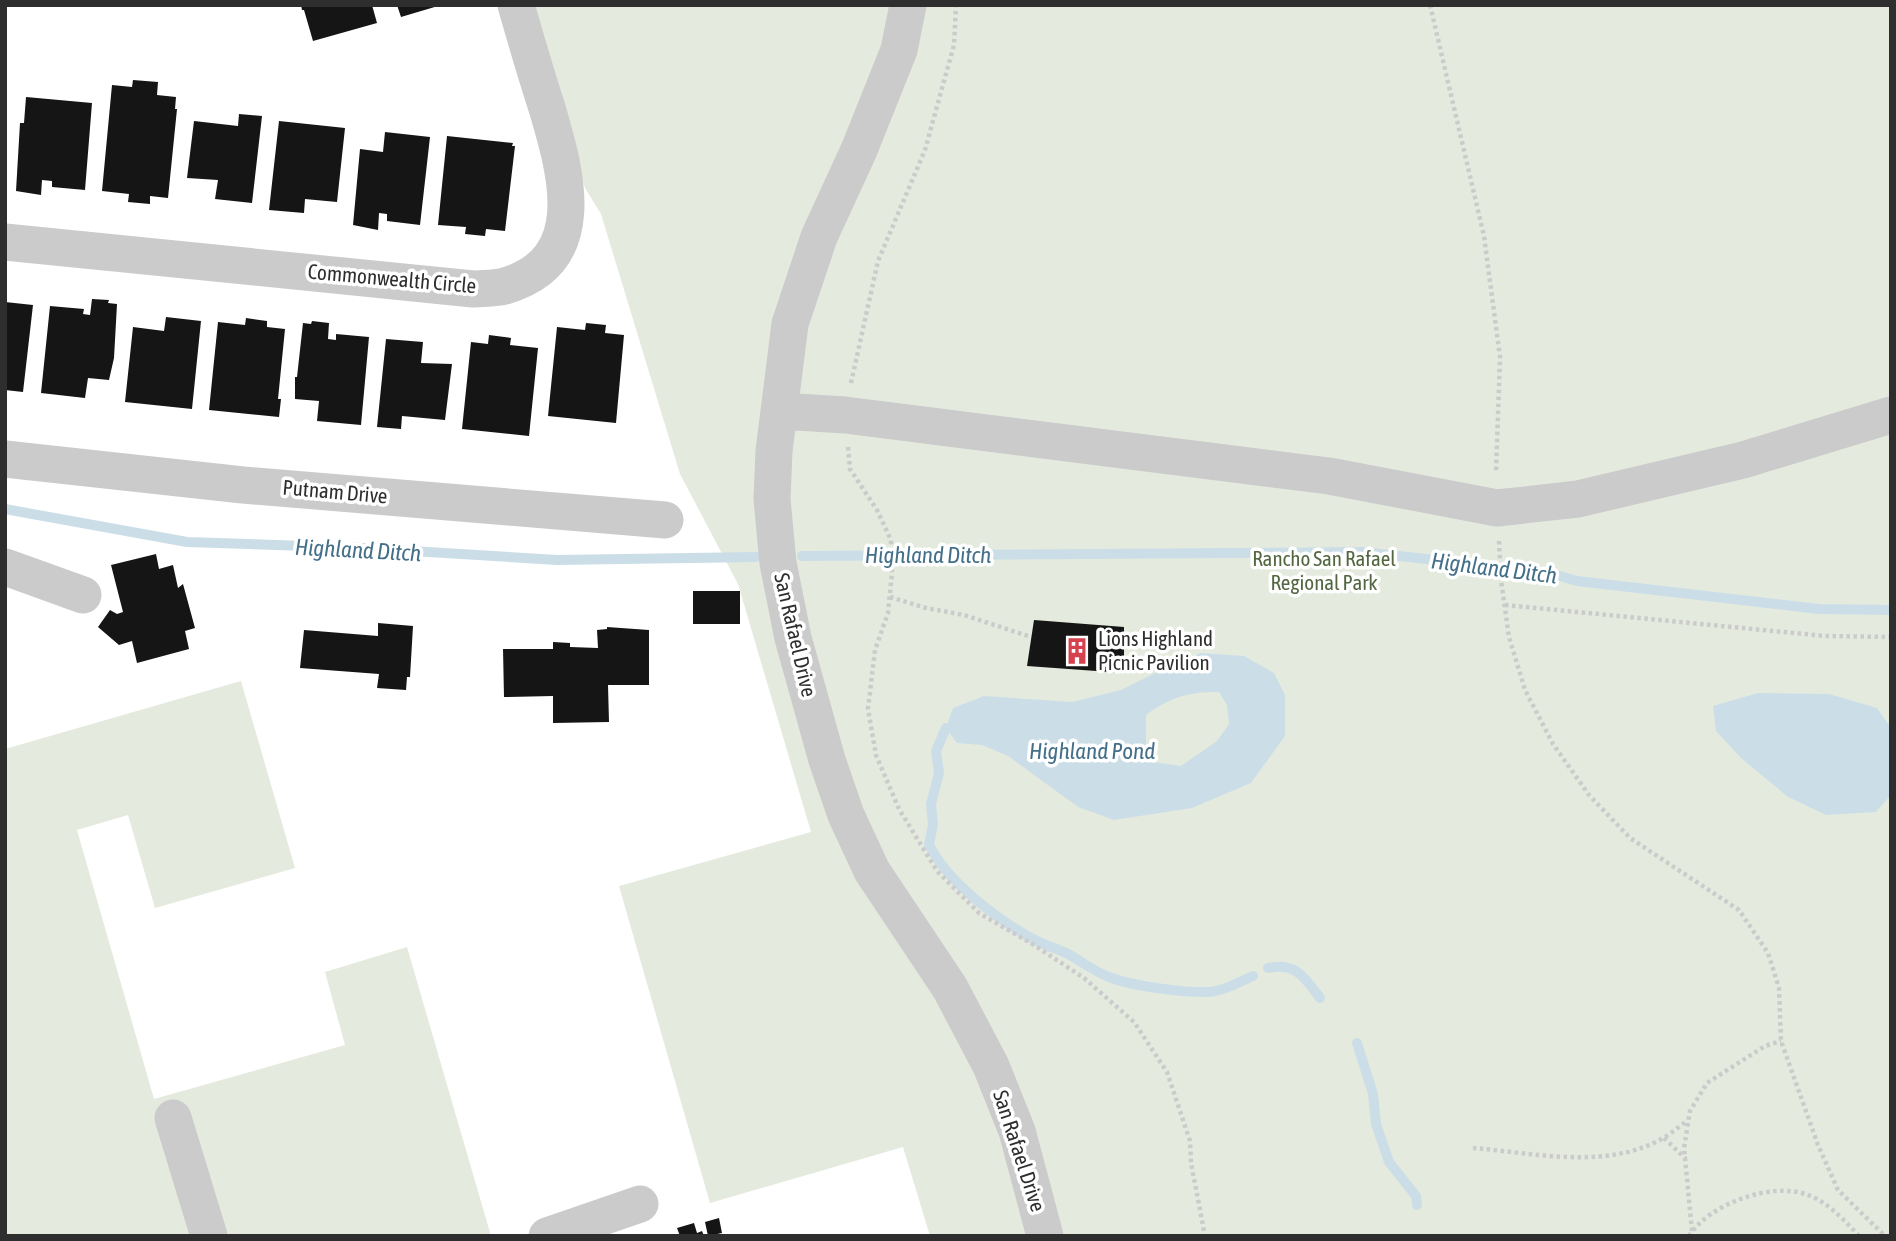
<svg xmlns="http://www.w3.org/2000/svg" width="1896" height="1241" viewBox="0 0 1896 1241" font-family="'Asap Condensed',sans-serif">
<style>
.green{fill:#e5eade}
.water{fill:#cbdee8;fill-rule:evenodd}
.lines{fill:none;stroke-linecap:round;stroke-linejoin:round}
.stream{stroke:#cbdee8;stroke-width:10}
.building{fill:#151515}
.path{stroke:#cbcbcb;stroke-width:4.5;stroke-dasharray:3.5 3.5;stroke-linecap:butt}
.minor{stroke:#cbcbcb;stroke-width:37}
.labels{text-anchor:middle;stroke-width:7;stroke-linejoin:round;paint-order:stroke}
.street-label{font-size:21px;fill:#2e2e2e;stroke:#fff}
.park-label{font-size:21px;fill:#526640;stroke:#fff}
.poi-label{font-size:21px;fill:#2e2e2e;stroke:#fff;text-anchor:start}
.water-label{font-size:23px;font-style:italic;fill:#446f89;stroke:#fff}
</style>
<rect width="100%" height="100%" fill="#fff"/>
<path class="green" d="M532 5H1891V1236H930L903 1147 710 1203 619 886 811 832 738 584 680 474 601 214 585 188Z
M241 681 295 868 155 908 128 815 77 830 154 1099 345 1045 325 972 407 947 491 1236H5V749Z"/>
<path class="water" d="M1201 653 1244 656 1274 673 1285 695V736L1251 783 1192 808 1114 820 1078 807 1008 756 982 745 957 743 946 728 953 708 984 696 1072 702 1121 690 1165 668ZM1219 692 1227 705 1229 724 1217 741 1181 766 1153 762 1146 748V715C1171 697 1188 692 1219 692Z
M1758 693 1829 694 1877 708 1891 728V795L1876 812 1826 815 1788 797 1741 758 1716 731 1713 706Z"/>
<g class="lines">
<path class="stream" d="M5 509 187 542 363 548 557 560 756 557
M802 556 1362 552 1546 572 1577 581 1819 609 1891 610
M946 728 936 751 939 773 931 804 933 825 929 844C946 881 999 921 1035 940 1046 946 1059 949 1070 955 1084 963 1096 973 1112 978 1133 986 1185 993 1208 992 1224 991 1239 982 1253 976
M1268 968C1296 962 1305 978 1320 998
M1357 1043 1373 1094 1376 1124 1389 1162 1416 1196 1417 1205"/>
</g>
<path class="building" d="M301 5H372L377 23 313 41 304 10H302Z
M397 5H438V6L401 17Z
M133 80 158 82 157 95 176 97 175 109H177L168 198 150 196V204L128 202 129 194 102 191 112 85 132 87Z
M26 97 92 103 85 190 52 187V181L42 180 41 195 16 191 20 123H24Z
M239 114 262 116 252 203 215 199 218 180 187 178 194 121 238 126Z
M279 121 345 128 337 202 305 199 304 213 269 210Z
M385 132 430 137 420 225 387 221V214L379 213 378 230 353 225 360 149 383 152Z
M447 136 513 143 512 146H515L505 231 486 229 485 236 465 234 466 227 438 225Z
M92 299 109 300 108 303 117 304 114 358 109 380 88 378 85 398 41 393 50 306 84 309 83 314 90 315Z
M5 302 33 305 23 392 5 390Z
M166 317 201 321 192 409 125 402 133 327 164 331Z
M246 318 267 321V327L285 329 278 399H281L279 417 209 410 218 322 245 325Z
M312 321 329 323 328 339 336 340V334L369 337 361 425 317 421 319 401 295 399V377H297L303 323 311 324Z
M586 323 606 325 605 333 624 335 616 423 548 416 557 327 585 330Z
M489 335 511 338 510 345 538 348 529 436 462 429 471 342 488 344Z
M386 339 423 342 421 363 452 364 445 420 402 416 401 429 377 427Z
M156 554 159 569 173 565 178 588 183 584 195 628 185 631 189 649 137 663 132 641 119 645 98 627 110 610 117 614 123 612 111 565Z
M693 591H740V624H693Z
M1034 620 1124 627V673L1027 666Z
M378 623 413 626 410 677H407L406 690 377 688 379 674 300 668 304 630 378 636Z
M607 627 649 630V685H608L609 722 553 723V696L504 697 503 649H553V642L570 643V647L598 648 597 630 607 629Z
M719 1218 722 1233 708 1236 705 1222Z
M694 1223 697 1233 702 1231 704 1236H680L677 1228Z"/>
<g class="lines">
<path class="path" d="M1430 5 1484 236 1500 357 1496 473
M851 383 878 261 925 150 954 45 956 5
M848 447 850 469 877 510 891 540 892 573 888 613 875 650 868 709 876 755 899 809 937 871 979 913 1034 945 1084 978 1134 1022 1167 1072 1190 1141 1191 1163 1205 1236
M1499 541 1501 580 1509 637 1525 690 1553 744 1589 795 1630 838 1739 910 1768 953 1779 988 1781 1041 1818 1145 1838 1190 1885 1236
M890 597 926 608 964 615 1031 637
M1505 605 1825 636 1891 637
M1664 1138 1686 1159
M1473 1148C1536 1153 1608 1171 1665 1137 1673 1132 1680 1126 1687 1121
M1692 1231 1684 1148 1690 1111 1707 1083 1765 1046 1781 1041
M1689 1236C1709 1204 1772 1181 1808 1195 1828 1202 1845 1221 1859 1236"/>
<path class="minor" d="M908 5 899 50 859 150 819 237 790 324 774 451 772 499 778 563 793 638 827 760 846 815 872 871 950 988 991 1066 1017 1131 1045 1236
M5 242 473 289C483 288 495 289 505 286 592 260 566 173 547 108 536 74 526 40 516 5
M780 411 845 415 1329 476 1497 508 1578 499 1743 460 1891 415
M5 459 243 485 665 520
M5 567 83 595
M173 1118 209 1236
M547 1236 640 1204"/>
</g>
<defs>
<symbol id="building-bare" viewBox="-9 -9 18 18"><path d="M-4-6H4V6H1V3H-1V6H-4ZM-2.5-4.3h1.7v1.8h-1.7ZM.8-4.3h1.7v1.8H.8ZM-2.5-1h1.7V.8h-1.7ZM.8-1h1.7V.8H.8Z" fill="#d5414e" stroke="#fff" stroke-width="2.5" paint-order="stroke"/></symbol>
</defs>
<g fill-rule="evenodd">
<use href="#building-bare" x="1058" y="632" width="38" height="38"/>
</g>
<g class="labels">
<g class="street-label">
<text transform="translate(392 279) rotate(5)" y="7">Commonwealth Circle</text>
<text transform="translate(335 492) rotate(5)" y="7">Putnam Drive</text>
<text transform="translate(795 635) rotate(77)" y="7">San Rafael Drive</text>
<text transform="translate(1019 1151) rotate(72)" y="7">San Rafael Drive</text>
</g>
<g class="park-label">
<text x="1324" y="566">Rancho San Rafael<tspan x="1324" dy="24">Regional Park</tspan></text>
</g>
<g class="poi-label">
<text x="1098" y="646">Lions Highland<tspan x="1098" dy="24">Picnic Pavilion</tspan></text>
</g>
<g class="water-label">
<text transform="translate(358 550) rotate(3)" y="8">Highland Ditch</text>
<text x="928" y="563">Highland Ditch</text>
<text transform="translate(1494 568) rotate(7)" y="8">Highland Ditch</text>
<text x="1092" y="759">Highland Pond</text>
</g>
</g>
<rect width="1896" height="1241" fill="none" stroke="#2e2e2e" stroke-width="14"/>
</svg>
